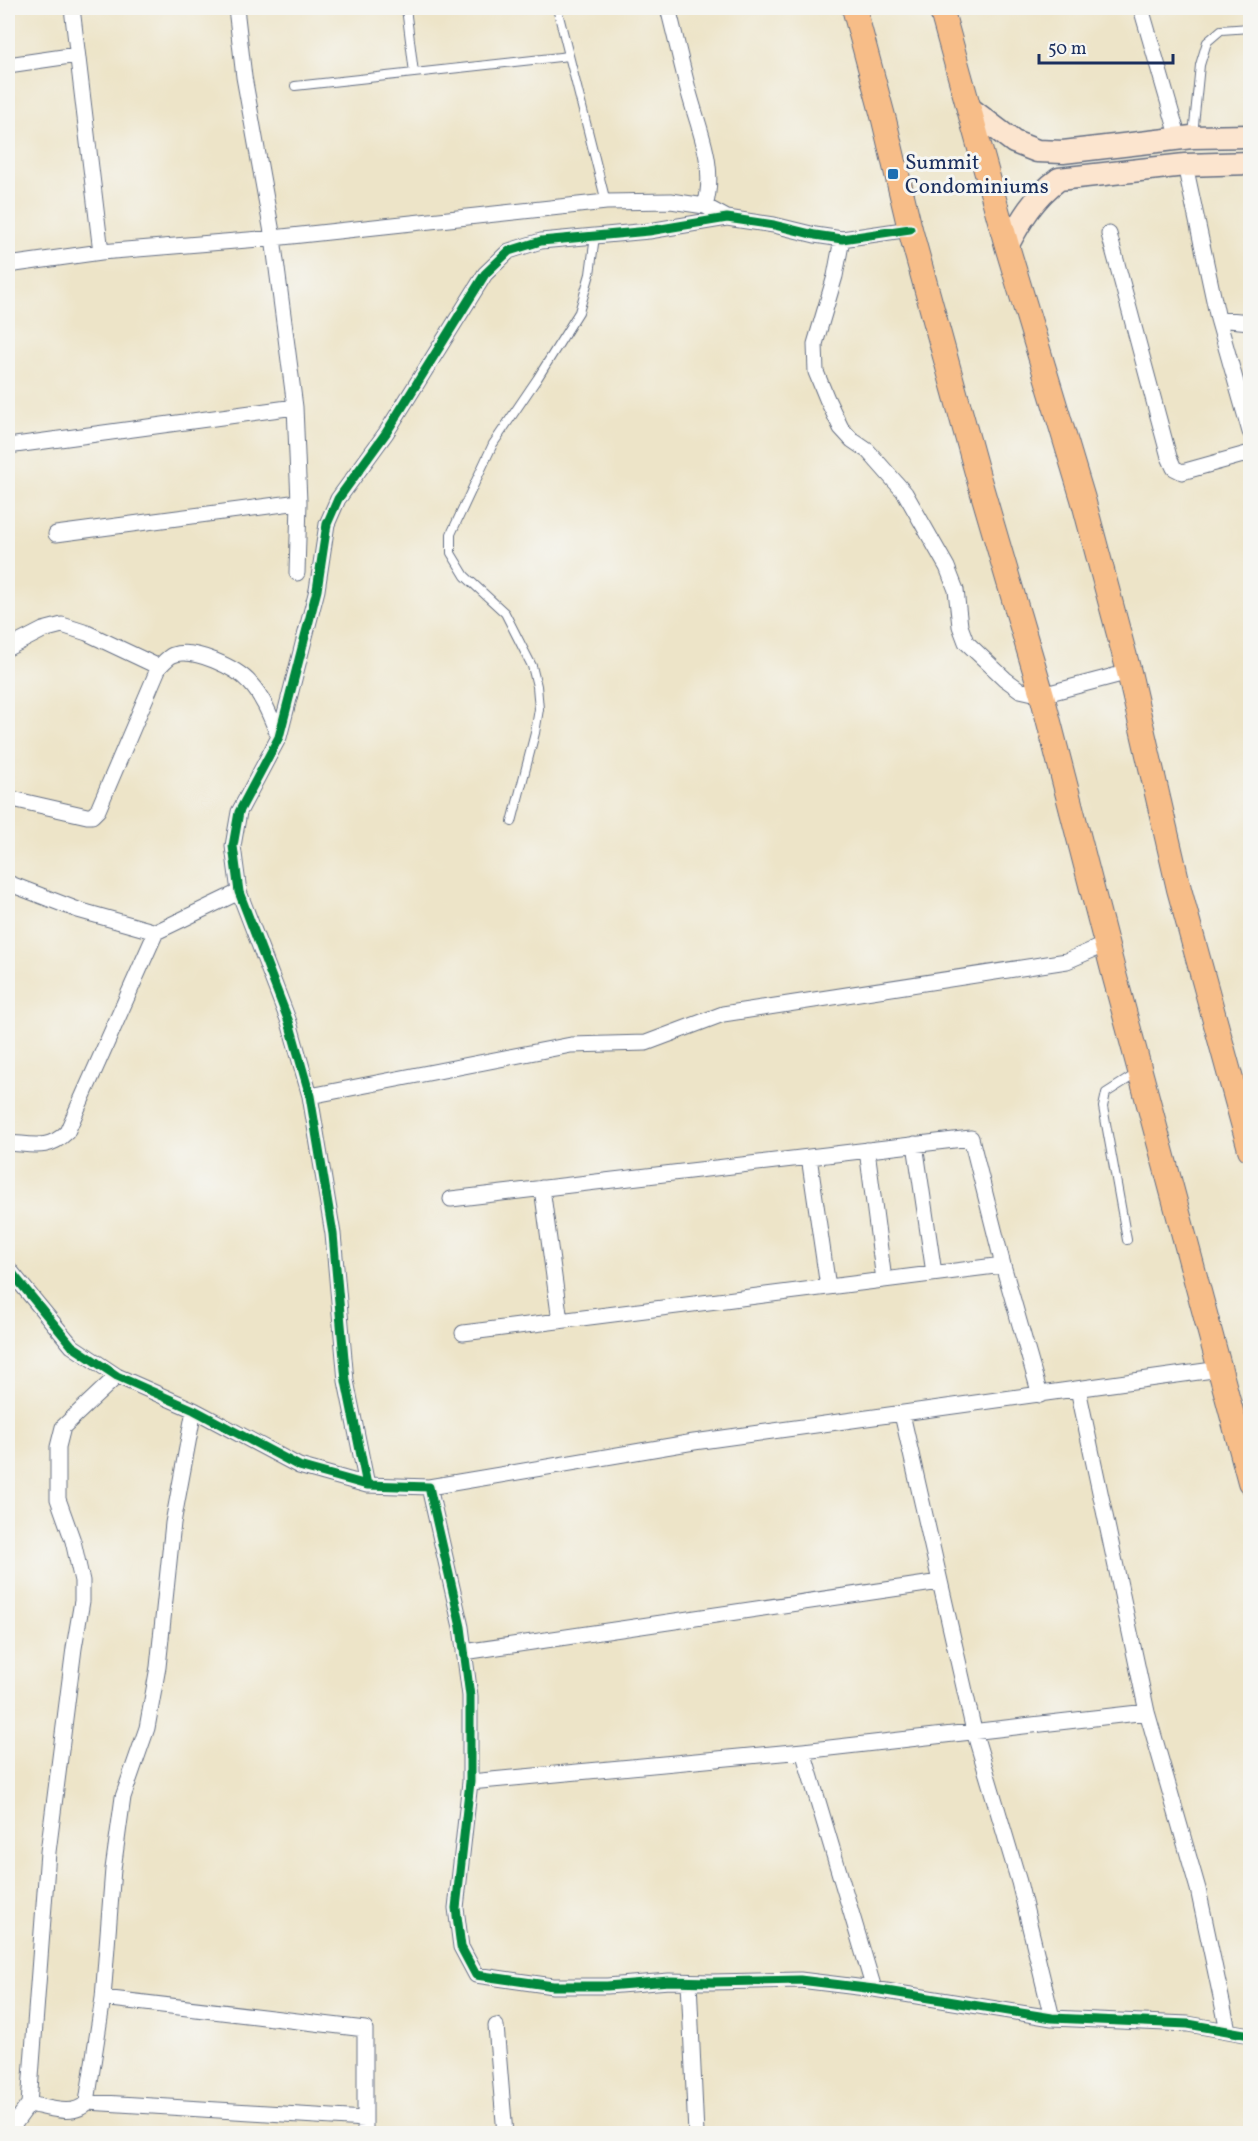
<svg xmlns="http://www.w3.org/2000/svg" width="1258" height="2141" viewBox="0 0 1258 2141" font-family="Vollkorn,serif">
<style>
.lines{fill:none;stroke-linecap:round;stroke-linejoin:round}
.lane-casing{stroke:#646e83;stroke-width:10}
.street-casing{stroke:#646e83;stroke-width:17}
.secondary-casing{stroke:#646e83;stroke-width:25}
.primary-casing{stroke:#646e83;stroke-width:26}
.lane{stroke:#fff;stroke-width:8}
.street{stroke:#fff;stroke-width:15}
.secondary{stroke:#fce5cf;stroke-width:22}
.primary{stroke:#f7bd88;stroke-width:24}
.cycleway-casing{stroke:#f6f6f2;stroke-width:13}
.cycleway{stroke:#00873e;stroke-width:9}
.poi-dot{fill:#1f6fb2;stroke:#f6f6f2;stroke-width:2}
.labels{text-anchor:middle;stroke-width:6;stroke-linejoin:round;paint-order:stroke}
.poi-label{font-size:21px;fill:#1b2f5e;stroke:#f6f6f2;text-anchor:start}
</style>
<rect width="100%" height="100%" fill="#f6f6f2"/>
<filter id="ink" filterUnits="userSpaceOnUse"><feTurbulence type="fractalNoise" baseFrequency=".0167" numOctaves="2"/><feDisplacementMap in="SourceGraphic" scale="12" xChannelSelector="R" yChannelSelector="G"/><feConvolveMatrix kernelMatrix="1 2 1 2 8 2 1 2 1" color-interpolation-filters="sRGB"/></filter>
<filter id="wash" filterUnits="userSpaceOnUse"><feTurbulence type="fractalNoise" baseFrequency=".008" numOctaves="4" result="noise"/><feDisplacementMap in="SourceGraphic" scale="24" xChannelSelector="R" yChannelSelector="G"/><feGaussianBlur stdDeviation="1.35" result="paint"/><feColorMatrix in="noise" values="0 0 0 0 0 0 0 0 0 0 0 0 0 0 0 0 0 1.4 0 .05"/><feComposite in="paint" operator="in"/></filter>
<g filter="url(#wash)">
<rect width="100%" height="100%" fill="#ede4c8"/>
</g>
<g filter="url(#ink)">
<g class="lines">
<defs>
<path id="lane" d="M406 8 414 73
M557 8 606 202
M295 86 569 56
M1193 135 1200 65 1207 42 1221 30 1250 28
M512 822 535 733 539 709 537 686 532 666 505 613 465 576 451 553V534L493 444 537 379 579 312 590 274 595 236
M1127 1240 1103 1107 1106 1093 1136 1074"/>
<path id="street" d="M72 8 101 252
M236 8 244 77 273 238 295 407 299 502 297 573
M668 8C675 35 681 62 688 89 698 128 717 166 705 206
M1141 8 1179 139
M8 65 77 55
M1185 165 1218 319 1250 432
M1109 234 1169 457 1174 468 1182 472 1250 453
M842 239 835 276 815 344 816 372 827 399 841 428 852 440 868 451 905 493 947 567 956 590 960 626 966 642 1005 679 1020 690 1042 695 1129 672
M8 265 101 252 273 238 606 202 671 201 705 206 727 218
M1218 319 1250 322
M8 446 295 407
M56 534 299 502
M8 648 43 630 62 625 87 633 159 667
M8 798 87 816H92L98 810 159 667C163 663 168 657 173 655 193 647 237 668 250 683 264 698 271 718 279 737
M8 883 78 910 156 932 239 892
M310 1096 571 1045 646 1043 723 1014 1067 961 1106 944
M8 1143C31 1144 48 1151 67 1132L156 932
M915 1144 934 1273
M867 1150 884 1280
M809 1157 828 1287
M542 1188 560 1321
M451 1199 971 1138 1003 1265
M8 1268 72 1346 117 1376 194 1410 299 1466 367 1485 429 1487 461 1627 470 1696V1782L456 1908 461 1947 476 1975 553 1986H607L669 1981 712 1982 800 1980 874 1989 1052 2018 1188 2024 1250 2035
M463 1333 1003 1265 1040 1395
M1078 1389 1147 1712 1198 1889 1228 2030
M902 1414 974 1731 1019 1882 1052 2018
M367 1485 346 1381 333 1234 310 1096 289 1022 239 892 233 846 239 812 279 737 317 590 327 524 338 499 386 433 485 274 509 251 541 241 649 231 727 218 774 225 815 235 842 239 910 229
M429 1487 694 1442 1220 1369
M464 1652 940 1582
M803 1751 874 1989
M470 1782 803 1751 1147 1712
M689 1982 696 2134
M103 1998 365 2029V2134
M496 2026 505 2134
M87 2102 365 2119
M29 2104 48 1852 74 1648 82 1601V1581L73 1541 58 1499V1447L63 1427 117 1376
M8 2129 13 2126 29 2104C46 2107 75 2118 87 2102L103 1998 113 1869 123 1797 147 1728 158 1667 173 1523 194 1410"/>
<path id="secondary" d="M968 107 1014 142 1037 151 1063 152 1192 137 1250 136
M1007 246C1021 220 1034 197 1059 179L1185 165 1250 163"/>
<path id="primary" d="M854 8 884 120 910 229 979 480 1042 695 1114 974 1250 1482
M941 8 1007 246 1083 499 1129 672 1179 889 1250 1149"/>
</defs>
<use href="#lane" class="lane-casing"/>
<use href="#street" class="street-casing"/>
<use href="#secondary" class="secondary-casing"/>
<use href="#primary" class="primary-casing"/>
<use href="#lane" class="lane"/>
<use href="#street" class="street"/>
<use href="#secondary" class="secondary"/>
<use href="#primary" class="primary"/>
<defs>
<path id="cycleway" d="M8 1268 72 1346 117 1376 194 1410 299 1466 367 1485 429 1487 461 1627 470 1696V1782L456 1908 461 1947 476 1975 553 1986H607L669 1981 712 1982 800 1980 874 1989 1052 2018 1188 2024 1250 2035
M367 1485 346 1381 333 1234 310 1096 289 1022 239 892 233 846 239 812 279 737 317 590 327 524 338 499 386 433 485 274 509 251 541 241 649 231 727 218 774 225 815 235 842 239 910 229"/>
</defs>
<use href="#cycleway" class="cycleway-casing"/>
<use href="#cycleway" class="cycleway"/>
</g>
</g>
<rect class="poi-dot" x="887" y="168" width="12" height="12" rx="3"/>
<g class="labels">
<g class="poi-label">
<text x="905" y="169">Summit<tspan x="905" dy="24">Condominiums</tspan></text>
</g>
</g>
<rect width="1258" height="2141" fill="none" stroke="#f6f6f2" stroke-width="30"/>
<path d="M1039 54v9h134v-9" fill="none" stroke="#1b2f5e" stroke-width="3"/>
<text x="1048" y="54" font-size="18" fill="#1b2f5e" stroke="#f6f6f2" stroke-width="4.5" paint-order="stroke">50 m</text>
</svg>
